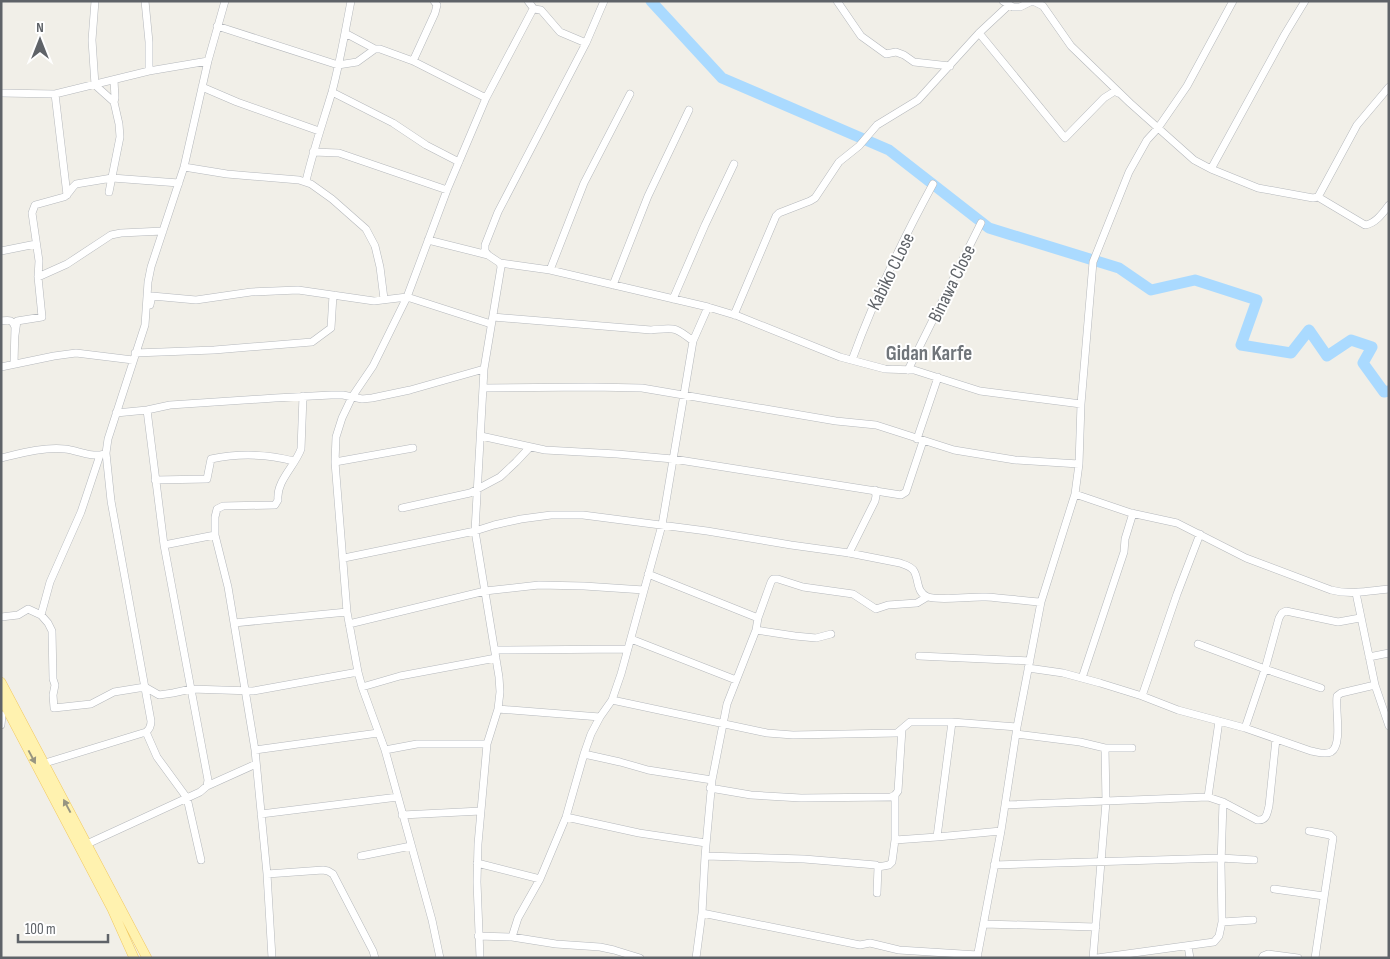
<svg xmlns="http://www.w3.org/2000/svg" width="1390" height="959" viewBox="0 0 1390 959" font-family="'Sofia Sans Condensed',sans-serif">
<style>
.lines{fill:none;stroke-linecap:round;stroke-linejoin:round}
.river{stroke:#aadaff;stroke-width:11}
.minor-casing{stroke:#b5b8bc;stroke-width:8}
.major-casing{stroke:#f2c960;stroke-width:10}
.minor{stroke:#fff;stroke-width:7}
.major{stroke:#fff2af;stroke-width:9}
.oneway{fill:#979581}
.labels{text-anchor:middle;stroke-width:4;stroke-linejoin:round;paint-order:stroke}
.street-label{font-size:19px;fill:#5f6368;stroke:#fff}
.quarter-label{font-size:21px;font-weight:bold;fill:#70757a;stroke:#fff}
</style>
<rect width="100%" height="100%" fill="#f1efe8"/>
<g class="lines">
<path class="river" d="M651 1 722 78 889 150 989 228 1119 268 1151 290 1195 280 1257 300 1241 345 1291 353 1309 330 1327 356 1351 340 1372 347 1363 363 1384 392 1389 391"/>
<defs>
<path id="minor" d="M95 1 92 40 95 85 114 102
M145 1 149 42V71
M528 1 534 9 541 10 560 32 586 43
M837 1 861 36 886 54 896 52 904 55 914 62 950 66
M1003 1 1013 7H1020L1030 2H1035L1043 6 1071 46 1130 103 1194 160 1211 169 1258 188 1313 198 1318 197 1357 125 1389 87
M217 26 338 65 357 62 375 49H380L413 61 486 98
M345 33 375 49
M979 33 1065 138 1104 98 1115 91 1118 93
M413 61 435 13 437 5 434 1
M202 87 237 102 319 131
M332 92 393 123 426 145 459 162
M1 93 55 94 149 71 208 61
M55 94 67 195
M313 152 339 153 447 190
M184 167 227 174 299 180 311 184 332 199 366 229 375 246 380 267 384 299
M1211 169 1285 34 1305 1
M306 181C313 151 323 122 332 92 340 62 345 32 351 1
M109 192 120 137 119 124 114 102 115 98 114 80
M1318 197 1365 225C1375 224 1383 213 1389 205
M428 240 488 255
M1 251 36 244
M500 263 550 270 708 307 738 316 840 357 885 369 914 370 980 391 1081 404
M550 270 584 183 630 94
M38 277 67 264 111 235 121 233 163 231
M613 285 648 196 689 110
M673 299 705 225 734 164
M150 305 152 296 196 300 251 292 298 290 374 301 407 297 491 324
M734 315 776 216 779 213 810 201 815 198 839 162 859 146 877 125 918 100 979 33 1009 5
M493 317 651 330C675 328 674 326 693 341
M1 321C9 320 12 319 15 327L14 364
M15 335 17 321 42 317 38 277 39 261 32 213 35 205 64 197C69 194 71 188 76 184L112 178 179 183
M135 353 214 350 312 342 331 328 333 295
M852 360C874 299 902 241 933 184
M1 367 54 356 76 353 133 360
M908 370 981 223
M483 388 592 387 642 388 836 421 876 425 954 450 1015 460 1079 464
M116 413 147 410 170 405 275 398 331 395H343L362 399 372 398 410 390 484 369
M481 436 545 450 617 454 673 459 901 495 906 492 923 441
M917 439 938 377
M1 458C22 453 43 447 65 449 77 450 91 458 104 454
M335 462 413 448
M155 480 207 479 211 459C239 453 267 454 294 461
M1075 494 1131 513 1177 523 1246 558 1331 590C1350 595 1369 591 1389 589
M402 508 470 493 500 477 516 462 530 447
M164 545 215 535
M849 553 875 501 876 496 875 490
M344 558 475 531 494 525 521 519 551 515H583L707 531 791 545 849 553 900 563C905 565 911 566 914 571 919 579 916 593 928 597 942 601 970 596 986 597 1005 598 1023 601 1041 602
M648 574 758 618
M1356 593 1375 685 1389 726
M41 615 48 623 52 631 53 679 55 685 53 695 54 708 91 704 114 692 145 687 159 695 173 693 191 689 253 691 358 672
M1 617 18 615 28 609 41 615 50 582 81 512 100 455
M234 623 347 612
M349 624 485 591 539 585 584 586 644 590
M756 630 795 636 816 638 831 634
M631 639 736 680
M1198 644 1265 669 1321 688
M495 650 628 649
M919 656 1030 661
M1369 657 1389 653
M1028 668 1063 673 1100 683 1142 696 1178 710 1245 728 1311 751C1317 752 1325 755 1331 752 1343 745 1335 709 1337 696L1341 693 1375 685
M1082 678 1124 552 1125 539 1133 513
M362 687 400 676 496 658
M1142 696 1177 594 1200 534
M612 700 767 733 793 735 897 733 910 722H952L1017 727
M498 709 600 717
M1 725 2 715
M1245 728 1265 669 1279 618 1282 613 1286 611 1338 622 1360 618
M146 732 157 757 187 798 201 860
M1016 734 1080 742 1105 748H1132
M255 750 378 733
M385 750 417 744H487
M584 754 620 762 648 770 712 780
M45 763 146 732C150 729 151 726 151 721L111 501 106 453 108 439 145 325 148 282 151 267 184 167 208 61 225 1
M207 786 256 764
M710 788 751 795 801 798 891 797 895 795
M1208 797 1219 721
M1005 805 1208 797 1223 802 1257 820C1267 821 1267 813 1269 806L1276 739
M261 814 398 797
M402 815 481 811
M566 817 639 833 706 843
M1309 831 1330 835 1333 838 1315 958
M937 837 952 722
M895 840 937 837 1001 831
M87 844 200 792 207 786 208 780 164 545 147 410
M361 856 411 846
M705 856 804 859 876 865 878 867 889 865 892 862 895 840V795L898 791 902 729
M477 863 540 879
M994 865 1221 858 1254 860
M267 874 323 870 328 871 333 874 373 951 375 958
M1274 889 1324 896
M877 893 878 867
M702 913 860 945 870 943 899 950 978 955
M1222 922 1253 920
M984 924 1096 927
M478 936 512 937 556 944 600 947 614 950 640 958
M512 937 518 918 540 879 566 817 584 754 591 734 600 717 612 700 621 674 662 525 693 341 708 307
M1188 946 1190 958
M272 958 267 874 255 750 228 587 215 535V517L217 509 223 506 275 505 278 500C276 481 295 466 301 449L303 396
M440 958 432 920 385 750 362 687 358 672 347 612 335 462 336 437 342 418 352 397 373 366 407 297 447 190 486 98 532 11 534 9
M480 958 477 882 478 844 487 744 498 709 500 692 499 677 475 531 484 369 501 267 500 263 488 255 485 251V245L498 212 586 43 604 1
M696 958 702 913 705 856 712 780 727 704 756 630 758 618 771 582 773 579H778L803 587 853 594 876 609 888 605 917 603 927 597
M977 958 1001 831 1017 727 1041 602 1075 494 1079 464 1081 404 1093 262 1129 172 1147 140 1158 128 1187 86 1233 1
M1093 958 1106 802 1105 748
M1097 958 1214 942 1219 936 1222 922 1221 864 1223 802
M1262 958 1263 956 1268 954 1298 958"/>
<path id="major" d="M1 682 147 958
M1 698 112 909 134 958"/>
</defs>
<use href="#minor" class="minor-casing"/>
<use href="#major" class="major-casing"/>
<use href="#minor" class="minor"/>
<use href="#major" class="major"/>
</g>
<defs><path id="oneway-solid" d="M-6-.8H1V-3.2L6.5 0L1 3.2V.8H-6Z" transform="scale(1.25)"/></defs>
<g class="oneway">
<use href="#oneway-solid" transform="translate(32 757) rotate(62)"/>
<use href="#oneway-solid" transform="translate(67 806) rotate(-118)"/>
</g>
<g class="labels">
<g class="street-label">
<text transform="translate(890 271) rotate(-64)" y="7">Kabiko CLose</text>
<text transform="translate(951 283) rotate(-64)" y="7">Binawa Close</text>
</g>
<g class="quarter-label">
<text x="929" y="360">Gidan Karfe</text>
</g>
</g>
<rect width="1390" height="959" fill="none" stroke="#5f6368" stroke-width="5"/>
<g transform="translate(40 40)" stroke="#ffffff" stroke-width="4" paint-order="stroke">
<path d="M0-4L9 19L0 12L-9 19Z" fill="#5f6368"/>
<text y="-8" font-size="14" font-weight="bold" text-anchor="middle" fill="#5f6368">N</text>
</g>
<path d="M18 934v8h90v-8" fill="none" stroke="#5f6368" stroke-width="2.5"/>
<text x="25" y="934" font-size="15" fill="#5f6368" stroke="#ffffff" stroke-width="4" paint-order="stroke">100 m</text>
</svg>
